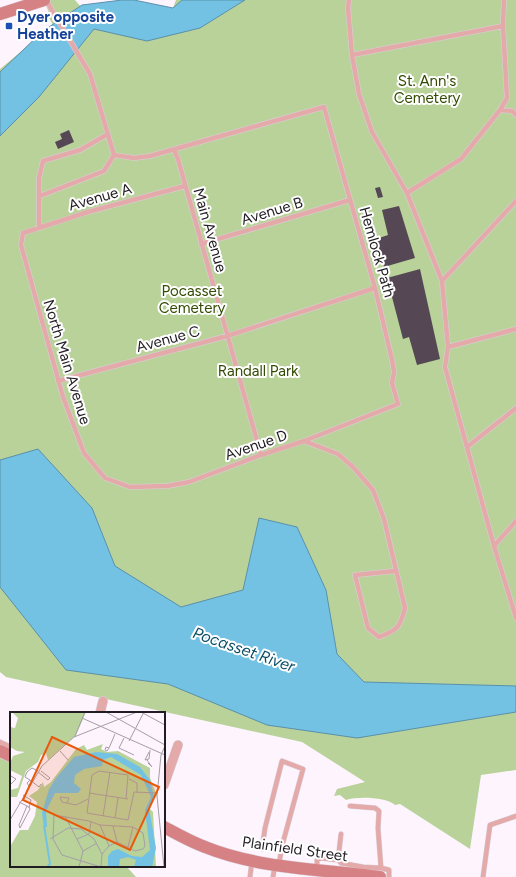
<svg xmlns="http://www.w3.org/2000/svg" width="516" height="877" viewBox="0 0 516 877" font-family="Figtree,sans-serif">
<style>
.green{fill:#b9d29a}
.water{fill:#73c2e4;stroke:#5a90aa}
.building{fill:#554854}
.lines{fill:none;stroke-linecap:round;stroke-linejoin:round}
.service-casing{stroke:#dad1db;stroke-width:5.5}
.minor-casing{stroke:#dad1db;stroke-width:10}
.secondary-casing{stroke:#dad1db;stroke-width:13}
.service{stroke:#e4aaaa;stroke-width:4.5}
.minor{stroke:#e4aaaa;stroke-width:9}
.secondary{stroke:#d68284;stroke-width:12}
.transit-dot{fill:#1a4fb4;stroke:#fff;stroke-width:1.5}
.labels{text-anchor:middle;stroke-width:4;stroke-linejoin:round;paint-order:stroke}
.transit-label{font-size:15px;font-weight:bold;fill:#164399;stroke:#fff;text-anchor:start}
.park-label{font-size:15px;fill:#334b02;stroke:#fff}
.street-label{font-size:15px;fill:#211c22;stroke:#fff}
.water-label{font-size:16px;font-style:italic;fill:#0a4e66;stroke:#fff}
.inset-river{fill:none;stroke:#73c2e4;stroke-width:2}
.inset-road{fill:none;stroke:#a59ea6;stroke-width:1}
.view{fill:#e8590c;fill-opacity:0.15;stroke:#e8590c;stroke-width:2}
.inset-edge{fill:none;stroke:#211c22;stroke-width:2}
</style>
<rect width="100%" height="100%" fill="#fdf4fe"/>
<path class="green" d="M44 0H75L81 7 173 8 176 0H516V770L481 775 470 849 400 804 395 805C387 797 357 796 346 800L340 795 334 796 337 789 365 782 302 742 6 677 0 672V69L53 25 49 18 50 15Z
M0 751 11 755V866H126L136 877H0Z"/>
<path class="water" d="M122 0H134L173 8 182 0H245L200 28 147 41 94 29 39 97 0 136V72L43 31 82 5Z
M38 449 92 508 115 566 181 607 243 590 259 518 297 527 326 590 337 654 364 682 516 686V712L357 738 267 725 168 684 66 670 0 587V460Z"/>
<path class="building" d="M69 130 74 142 58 149 55 142 62 139 60 134Z
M380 187 383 197 378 198 375 188Z
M399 206 415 258 384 267 376 239 388 235 382 210Z
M420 269 440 359 417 365 409 337 403 339 387 278Z"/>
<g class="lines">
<defs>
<path id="service" d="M46 0 90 74 114 155 134 158 150 156 324 107 375 288 392 360 394 372 392 383 398 404 304 441 261 455 189 482 167 486 130 487 105 478 84 453 63 397 21 245 23 233 88 212 185 186
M349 0 348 8 352 55 359 94 372 132 407 193 442 281 448 347 445 367 494 546 516 618
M352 55 503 26
M500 110 507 98 503 26 504 0
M174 150 178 159 261 455
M407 193 461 159 500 110 512 111 516 115
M40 196 104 171 114 155
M39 228V178L43 161 80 150 108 134
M201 244 350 200
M442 281 516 201
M448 347 516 329
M58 381 227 336 375 288
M304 441 338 454 353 467 373 490 384 519 405 608C400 627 398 630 379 637L368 628 355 575 395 571
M467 447 516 408
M494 546 516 521
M0 742 11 747
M350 806 375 808 379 811 378 828 381 868 363 867V875
M341 834 338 860 341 863 363 867
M262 849 265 828 282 761 303 769 282 846 279 864
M381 868 389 870V877
M317 869V860L321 858 338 860
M250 877 252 861
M273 877 275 865
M483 877 490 825 516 816"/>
<path id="minor" d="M100 713 103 701
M164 785 178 745"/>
<path id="secondary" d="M0 14 44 0
M0 751 11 756
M164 827C177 834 191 842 205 847 260 869 321 869 380 877"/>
</defs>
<use href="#service" class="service-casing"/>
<use href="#minor" class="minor-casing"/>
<use href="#secondary" class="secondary-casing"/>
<use href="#service" class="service"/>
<use href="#minor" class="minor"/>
<use href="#secondary" class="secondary"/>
</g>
<rect class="transit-dot" x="5" y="22" width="8" height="8" rx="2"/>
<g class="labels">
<g class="transit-label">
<text x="17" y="22">Dyer opposite<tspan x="17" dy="17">Heather</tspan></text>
</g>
<g class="park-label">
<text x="427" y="86">St. Ann's<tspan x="427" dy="17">Cemetery</tspan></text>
<text x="192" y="296">Pocasset<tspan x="192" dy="17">Cemetery</tspan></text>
<text x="258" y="376">Randall Park</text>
</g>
<g class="street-label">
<text transform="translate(100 197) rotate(-16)" y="5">Avenue A</text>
<text transform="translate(272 211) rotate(-17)" y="5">Avenue B</text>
<text transform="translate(210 230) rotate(74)" y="5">Main Avenue</text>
<text transform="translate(377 252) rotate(74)" y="5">Hemlock Path</text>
<text transform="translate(168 339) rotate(-15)" y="5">Avenue C</text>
<text transform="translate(67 362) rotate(73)" y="5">North Main Avenue</text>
<text transform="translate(256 445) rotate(-19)" y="5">Avenue D</text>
<text transform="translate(295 849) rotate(8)" y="5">Plainfield Street</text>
</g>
<g class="water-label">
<text transform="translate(244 649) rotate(19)" y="6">Pocasset River</text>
</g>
</g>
<g transform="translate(10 712)">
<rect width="155" height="155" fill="#fdf4fe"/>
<path d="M2 0H76L66 23 38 48 36 41 31 43 28 50 16 59 7 85H0V78L8 76 12 64 0 58V51L3 44 15 40 7 39 0 35V15L5 16 8 6ZM93 32 91 37 97 40 108 39 140 56V66L147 84 144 85 139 96 143 100 146 155H0L1 133 10 118H18L25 104 27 90 19 84 28 78 33 70 34 75 41 70 66 37 74 33 77 38Z" fill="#b9d29a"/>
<path d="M86 40 107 42 130 55 140 68 144 85 139 96 146 136 142 155H124L126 148 118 145 110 147 109 155H98V144L102 139 108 137 122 144 132 145 140 138 135 98 141 85 131 63 101 45 93 48 92 54 74 57 65 63 64 71 71 77 68 81H45L36 99 37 115H34L32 101 39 77 46 66 64 45Z" fill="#73c2e4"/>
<path class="inset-river" d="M34 113 40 152 37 155"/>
<path class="inset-road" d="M96 0 155 33M131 0 155 13M72 6 155 43M64 25 127 0M114 26 109 36 124 43M119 29 134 0M96 35 99 36 97 39 95 38ZM99 36 105 22M50 39 58 48M139 40 135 48 139 47 140 38M137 48 142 55 138 51M28 60 38 68 40 66 31 59M119 67 127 71V81M20 68 15 65 17 60 22 56 28 59M0 73 6 67 1 64M19 74 17 71 20 68 29 75 31 72M79 81 118 87M13 83 21 88 19 96M116 87 118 63 89 59 82 63 77 101 83 102 118 108 124 80 147 81M9 90 19 95 20 97 10 116 9 113 17 94M57 91 59 86 50 85 52 90 66 93 78 87M55 104 73 139M93 104 100 60M105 106 108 86M0 108 32 54 65 24 75 0M90 113 99 134M40 127 58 116 71 117 84 127 92 142M67 127 79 122 81 110M118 135 123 115M69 155 73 139 87 131M91 155 52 143 43 127 44 103 79 109 90 113 123 115 133 121 135 134 133 137 125 139 107 130M91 155 92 142 99 134 107 130 103 114M154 155 147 84 151 43 155 34"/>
<path class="view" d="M42 25 149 75 120 138 13 88Z"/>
<rect width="155" height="155" class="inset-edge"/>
</g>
</svg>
